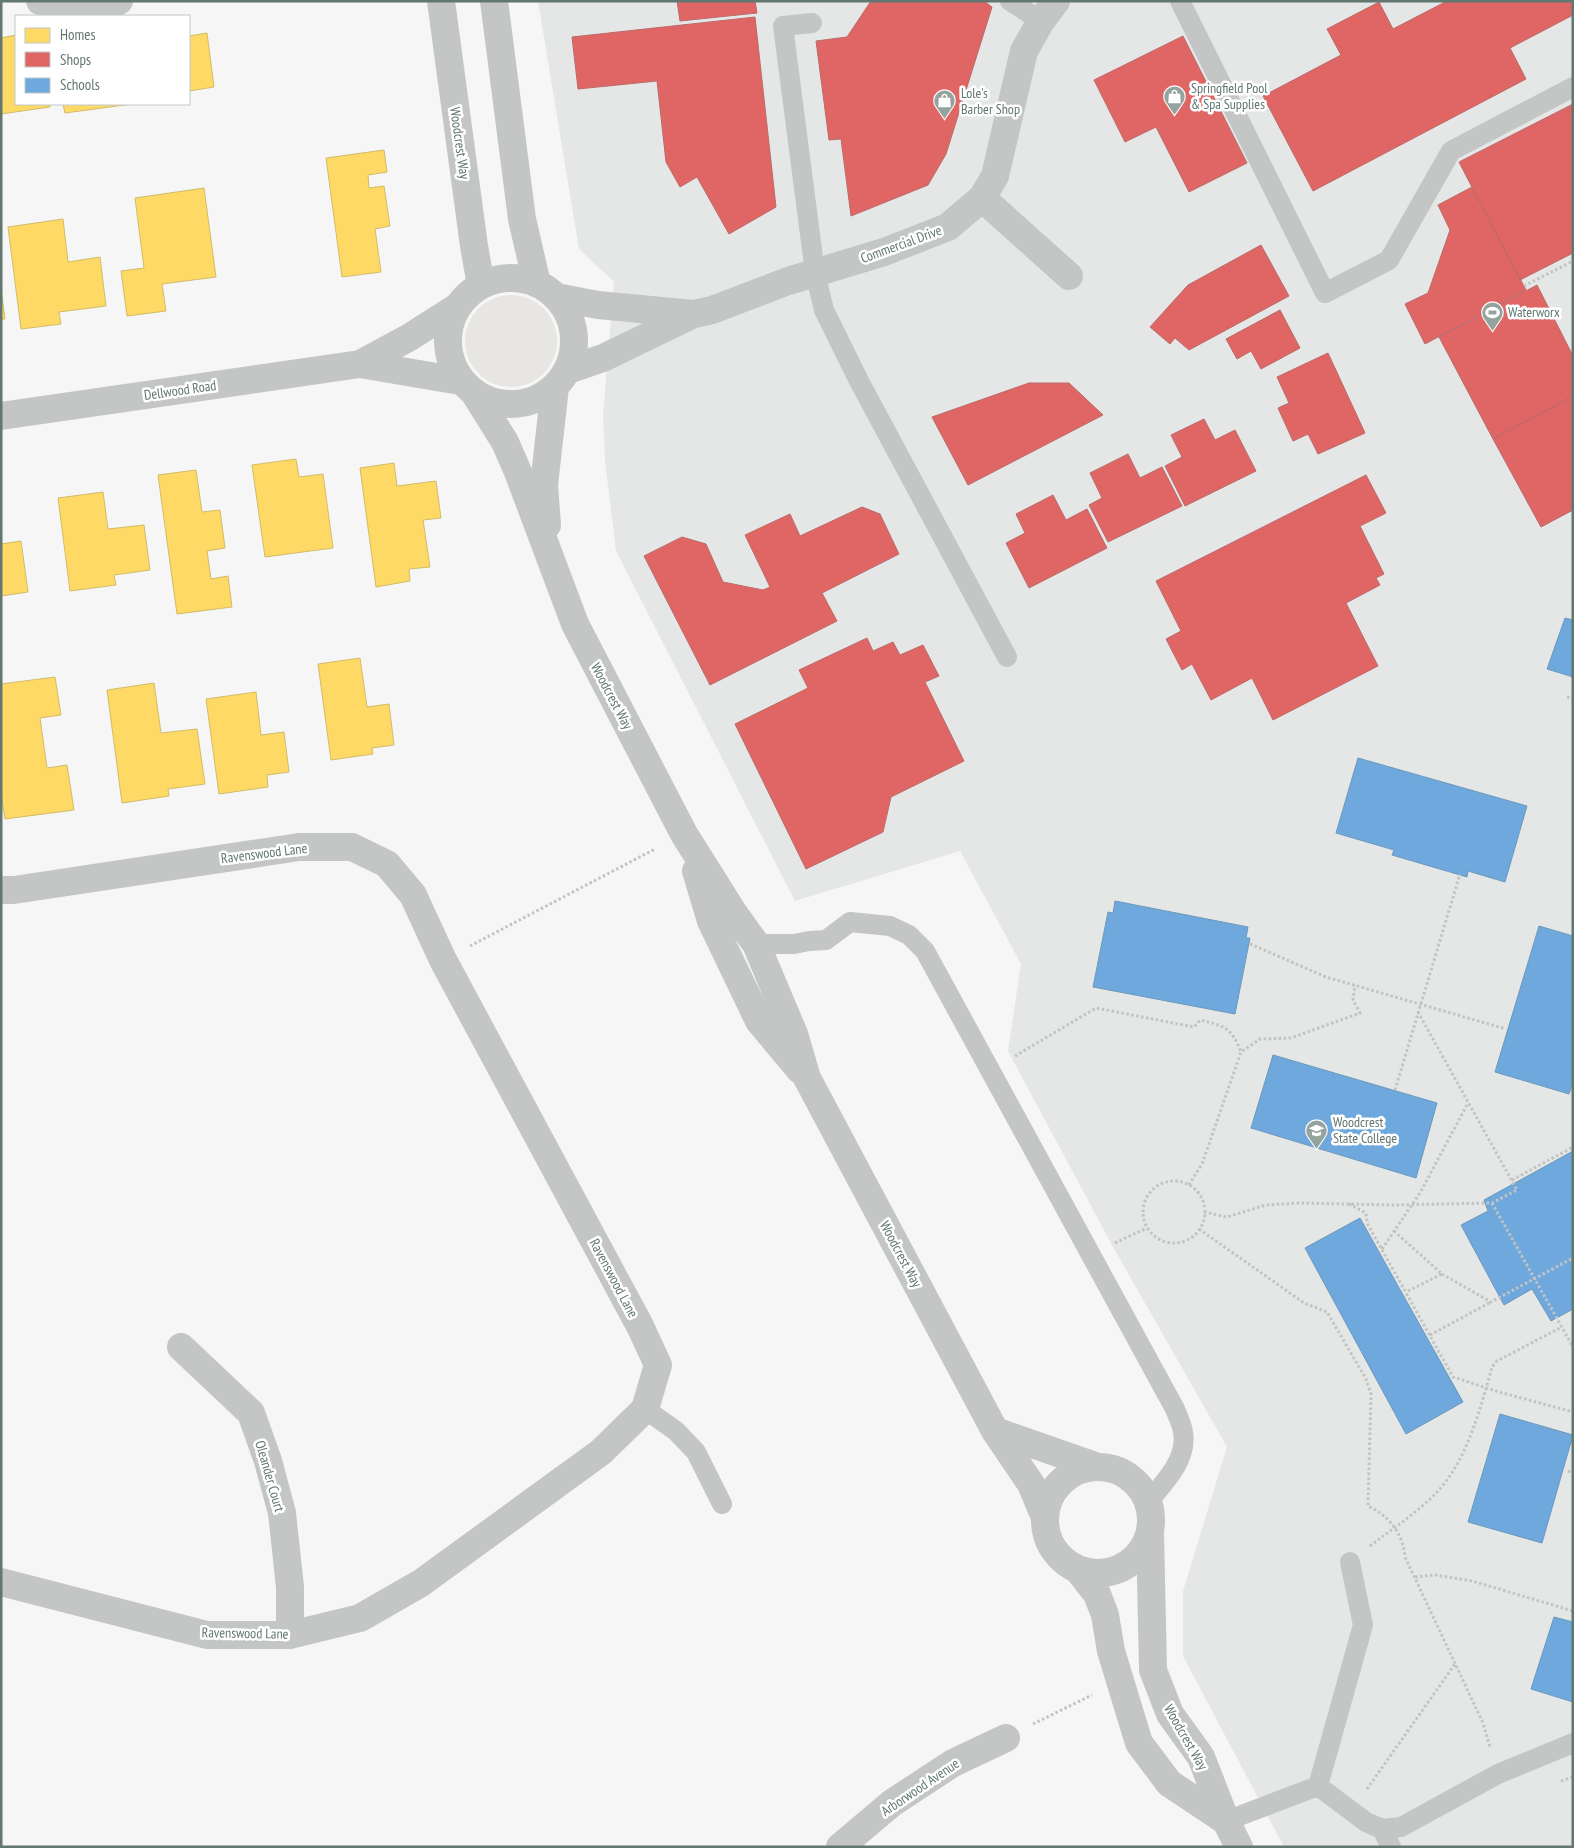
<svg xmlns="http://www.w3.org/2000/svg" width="1574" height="1848" viewBox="0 0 1574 1848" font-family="'PT Sans Narrow',sans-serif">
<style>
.built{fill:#e5e6e6}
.green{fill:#e7e6e2}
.homes{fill:#ffd966;stroke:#d0bc69}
.shops{fill:#e06666;stroke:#ba6b69}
.schools{fill:#6fa8dc;stroke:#6b99bc}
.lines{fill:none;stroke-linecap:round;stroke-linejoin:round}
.path{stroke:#c2c4c3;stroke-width:3;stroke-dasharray:2.5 2.5;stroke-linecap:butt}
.service{stroke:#c4c6c5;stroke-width:20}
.minor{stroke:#c4c6c5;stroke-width:28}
.tertiary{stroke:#c4c6c5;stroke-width:28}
.labels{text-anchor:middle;stroke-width:5;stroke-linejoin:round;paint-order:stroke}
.poi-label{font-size:14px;fill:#617770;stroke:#fff;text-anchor:start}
.street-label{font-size:14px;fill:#617770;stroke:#fff}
</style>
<rect width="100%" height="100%" fill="#f6f6f6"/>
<path class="built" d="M538 1H1573V1847H1284L1183 1656V1591L1227 1447 1113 1247 1008 1051 1021 964 960 851 795 901 616 551 605 461 603 416 614 282 579 249Z"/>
<path class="green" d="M465 341a46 46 0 1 1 92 0a46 46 0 1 1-92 0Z"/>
<path class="homes" d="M207 33 214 87 189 91V36Z
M16 35V104H50V107L1 114V38Z
M63 104H132L65 113Z
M384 150 387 172 368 175 369 188 384 186 390 226 375 229 381 272 342 277 326 158Z
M204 188 216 277 162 284 166 311 127 316 121 271 144 268 135 198Z
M63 219 68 262 100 257 106 306 59 312 61 324 21 329 8 227Z
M1 288 5 319H1Z
M296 459 299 477 323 474 333 548 265 557 252 465Z
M394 463 397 486 436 481 441 518 423 520 430 567 409 569 410 581 376 587 360 468Z
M196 470 202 512 220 510 225 548 207 551 211 579 228 576 232 607 177 614 158 475Z
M103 492 108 529 144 525 150 570 114 575 116 585 70 591 58 498Z
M21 541 28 592 1 596V544Z
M360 658 367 707 389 704 394 745 372 748 373 754 331 760 318 664Z
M55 677 61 715 40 718 47 768 67 765 74 810 5 819 1 794V684Z
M154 683 161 733 197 729 205 784 168 789 169 796 122 803 107 690Z
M256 692 261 735 284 732 289 772 267 775 268 787 219 794 206 699Z"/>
<path class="shops" d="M677 1H755L757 13 680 21Z
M871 1H984L992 7 946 154 928 185 851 216 841 139 829 140 816 41 847 37Z
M1447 1H1573V15L1510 48 1526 79 1313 191 1263 96 1341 55 1327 29 1379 2 1393 29Z
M755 17 776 207 729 234 697 177 680 187 666 162 657 81 578 89 572 37Z
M1183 36 1247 163 1189 192 1156 127 1125 142 1094 80Z
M1573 104V253L1520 280 1459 162Z
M1472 187 1526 290 1425 344 1405 304 1428 293 1450 230 1438 205Z
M1261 245 1289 296 1189 350 1175 338 1170 344 1150 327 1188 285Z
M1537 285 1573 356V396L1493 439 1439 337Z
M1280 310 1300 348 1261 369 1251 351 1237 359 1226 339Z
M1328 353 1365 433 1318 454 1308 434 1293 441 1278 408 1289 403 1277 377Z
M1029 383H1069L1103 415 968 485 932 417Z
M1573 396V510L1541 527 1493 439Z
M1204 419 1215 440 1235 430 1256 471 1185 506 1165 466 1182 457 1171 435Z
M1128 454 1140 478 1162 467 1182 506 1108 542 1089 505 1102 498 1090 473Z
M1366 475 1386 513 1360 526 1384 574 1376 578 1380 585 1346 603 1378 666 1273 720 1252 678 1211 700 1192 664 1182 670 1166 639 1181 631 1156 581Z
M1053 495 1066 520 1087 509 1107 548 1029 588 1006 543 1025 533 1016 514Z
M862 507 880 514 899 554 822 593 837 621 710 685 644 556 682 537 706 544 723 582 763 590 770 587 745 535 790 514 800 536Z
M867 638 873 651 893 642 900 655 923 645 939 676 925 682 964 761 891 797 883 832 806 869 735 724 808 688 799 670Z"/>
<path class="schools" d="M1565 618 1573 620V677L1547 669Z
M1358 758 1527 806 1505 882 1468 871 1467 877 1392 855 1394 850 1336 833Z
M1115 901 1248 927 1246 938H1250L1235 1014 1093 987 1108 912 1113 913Z
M1539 926 1573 936V1082L1569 1094 1495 1072Z
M1273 1055 1437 1103 1416 1178 1251 1128Z
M1573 1151V1309L1551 1321 1532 1289 1504 1305 1461 1225 1488 1211 1484 1200Z
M1360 1218 1463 1402 1406 1434 1305 1248Z
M1500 1414 1573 1435 1542 1543 1468 1522Z
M1554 1617 1573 1622V1702L1531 1689Z"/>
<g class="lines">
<path class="path" d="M1524 286 1573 261
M1567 697 1573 699
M1250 944 1326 977 1506 1029
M470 946 655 849
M1015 1056 1096 1008 1194 1027 1200 1020C1225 1026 1231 1027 1241 1052
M1395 1090 1460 874
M1512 1180 1573 1147
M1143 1212a31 31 0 1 1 62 0a31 31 0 1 1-62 0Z
M1189 1185 1202 1164 1241 1052 1260 1039 1291 1038 1360 1013 1353 1000 1355 985
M1492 1203 1573 1347
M1349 1204 1366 1213 1367 1223 1453 1377 1499 1392 1573 1412
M1204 1212 1227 1217 1266 1205 1300 1203 1393 1205 1492 1203 1517 1190 1418 1012
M1199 1229 1304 1303 1327 1312 1366 1379 1371 1394 1368 1506C1389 1516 1403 1533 1405 1557L1483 1723 1490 1747
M1394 1231 1442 1274 1406 1292
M1115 1243 1147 1228
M1382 1249 1420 1193 1468 1103
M1442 1274 1491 1302 1573 1258
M1430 1335 1491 1302
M1568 1471 1573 1473
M1370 1546C1392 1529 1417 1513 1436 1493 1466 1463 1481 1407 1492 1367L1497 1361 1562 1327
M1415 1577 1435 1575 1472 1581 1573 1611
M1033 1724 1092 1695
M1561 1781 1573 1777
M1367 1789 1455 1664"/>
<path class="service" d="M1010 1 1041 21
M1180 1 1325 293 1389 260 1451 151 1573 87
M812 23 783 26 815 273 824 310 859 381 1007 657
M756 944H794L809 941 826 940 850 922 890 926 909 935 925 951 1175 1409C1178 1417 1182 1424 1183 1432 1188 1459 1164 1483 1148 1502
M645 1409 676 1431 696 1452 722 1504
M1318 1786 1366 1822 1382 1829 1401 1827 1498 1774 1573 1743
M1318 1786 1363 1625 1350 1562
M1226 1821 1318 1786
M1382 1829 1391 1847"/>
<path class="minor" d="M40 1 64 8H100L119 1
M982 198 1069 276
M556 297 598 305 693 314
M360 364 410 337 457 307
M568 370 603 358 694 314 712 310 788 281 884 252 948 227 982 198 995 176 1024 51 1041 21 1056 1
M1 416 360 364 460 381
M1 890H14L299 847H352L387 864 413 895 443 960 640 1326 658 1365 645 1409 601 1452 421 1583 360 1618 290 1635H207L1 1582
M181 1347 251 1413 268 1461 282 1513 290 1587V1635
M840 1847 892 1803 953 1763 1006 1738"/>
<path class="tertiary" d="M441 1 474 246 481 285
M494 1 522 219 537 284
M448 341a63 63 0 1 1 126 0a63 63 0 1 1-126 0Z
M475 394 505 442 518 472 575 624 684 834 733 912 756 944 794 1034 807 1078 995 1431 1031 1484 1044 1515
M547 525 544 485 555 387
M696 871 711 921 759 1021 800 1070
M995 1431 1098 1467
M1045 1520a53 53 0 1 1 106 0a53 53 0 1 1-106 0Z
M1150 1532 1153 1670 1170 1714 1201 1757 1226 1821 1239 1847
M1079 1571 1097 1594 1105 1615 1111 1651 1139 1743 1169 1783 1226 1821"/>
</g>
<defs>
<symbol id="shop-pin" viewBox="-11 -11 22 30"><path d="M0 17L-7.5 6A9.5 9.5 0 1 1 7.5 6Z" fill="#95a39f" stroke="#fff"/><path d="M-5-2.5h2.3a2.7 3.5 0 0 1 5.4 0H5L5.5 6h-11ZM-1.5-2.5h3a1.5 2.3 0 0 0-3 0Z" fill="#fff"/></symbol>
<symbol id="stadium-pin" viewBox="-11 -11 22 30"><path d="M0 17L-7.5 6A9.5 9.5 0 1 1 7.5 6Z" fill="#95a39f" stroke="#fff"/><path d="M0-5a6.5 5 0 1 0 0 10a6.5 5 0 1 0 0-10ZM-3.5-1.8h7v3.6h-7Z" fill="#fff"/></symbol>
<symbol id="school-pin" viewBox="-11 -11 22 30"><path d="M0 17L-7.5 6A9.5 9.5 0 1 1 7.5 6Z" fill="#95a39f" stroke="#fff"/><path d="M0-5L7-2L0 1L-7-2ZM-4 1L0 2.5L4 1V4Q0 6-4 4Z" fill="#fff"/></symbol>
</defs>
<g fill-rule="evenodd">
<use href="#shop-pin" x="1162" y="84" width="25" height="34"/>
<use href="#shop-pin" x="932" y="88" width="25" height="34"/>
<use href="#stadium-pin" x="1480" y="300" width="25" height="34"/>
<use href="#school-pin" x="1304" y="1118" width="25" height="34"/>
</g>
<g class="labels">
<g class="poi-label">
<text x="1191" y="93">Springfield Pool<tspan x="1191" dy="16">&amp; Spa Supplies</tspan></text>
<text x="961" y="98">Lole's<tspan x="961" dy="16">Barber Shop</tspan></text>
<text x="1508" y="317">Waterworx</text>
<text x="1333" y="1127">Woodcrest<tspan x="1333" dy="16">State College</tspan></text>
</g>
<g class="street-label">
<text transform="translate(460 143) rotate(82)" y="5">Woodcrest Way</text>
<text transform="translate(901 244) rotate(-20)" y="5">Commercial Drive</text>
<text transform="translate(180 390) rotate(-8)" y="5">Dellwood Road</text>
<text transform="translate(612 696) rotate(62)" y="5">Woodcrest Way</text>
<text transform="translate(264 853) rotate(-7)" y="5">Ravenswood Lane</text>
<text transform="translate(901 1254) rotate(62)" y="5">Woodcrest Way</text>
<text transform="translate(614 1278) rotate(62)" y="5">Ravenswood Lane</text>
<text transform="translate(270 1476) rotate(74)" y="5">Oleander Court</text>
<text transform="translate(245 1633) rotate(1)" y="5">Ravenswood Lane</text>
<text transform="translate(1186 1737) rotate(60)" y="5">Woodcrest Way</text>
<text transform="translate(920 1787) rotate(-34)" y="5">Arborwood Avenue</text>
</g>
</g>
<rect width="1574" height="1848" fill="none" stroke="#617770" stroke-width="5"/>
<rect x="15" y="15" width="175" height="90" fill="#ffffff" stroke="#c0c9c6"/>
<rect x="25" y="28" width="25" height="15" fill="#ffd966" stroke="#c0c9c6"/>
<text x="60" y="40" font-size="15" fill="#617770">Homes</text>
<rect x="25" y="52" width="25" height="15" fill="#e06666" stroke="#c0c9c6"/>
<text x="60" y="65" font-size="15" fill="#617770">Shops</text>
<rect x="25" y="78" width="25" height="15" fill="#6fa8dc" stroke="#c0c9c6"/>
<text x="60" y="90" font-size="15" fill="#617770">Schools</text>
</svg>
